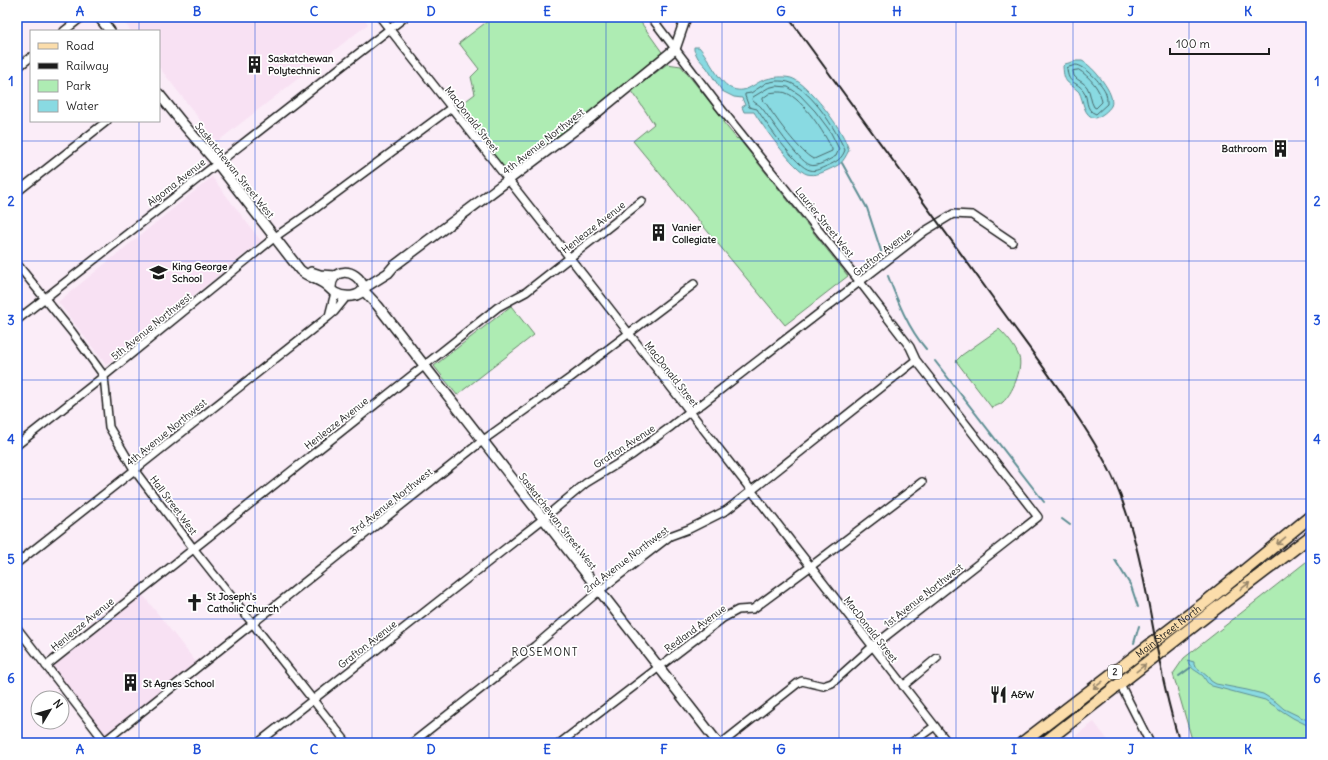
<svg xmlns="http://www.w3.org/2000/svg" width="1328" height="760" viewBox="0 0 1328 760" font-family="Delius,sans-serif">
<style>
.built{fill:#f8e1f3}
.green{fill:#aeecb3;stroke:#658468}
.water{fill:#89dae2;stroke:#5d8e93}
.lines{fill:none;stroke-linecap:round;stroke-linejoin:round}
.shore{stroke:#48686b;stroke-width:1}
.stream{stroke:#5d8e93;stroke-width:2}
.minor-casing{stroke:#1c1c1c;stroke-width:10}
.tertiary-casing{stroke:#1c1c1c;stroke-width:12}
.primary-casing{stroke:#1c1c1c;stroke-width:14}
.minor{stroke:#fff;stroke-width:7}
.tertiary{stroke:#fff;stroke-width:9}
.primary{stroke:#fbddab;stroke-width:11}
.rail{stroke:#1c1c1c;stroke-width:2}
.oneway{stroke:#97866b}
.grid{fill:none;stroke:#1d4ed8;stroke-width:1;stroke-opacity:0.55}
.labels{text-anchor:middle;stroke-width:3.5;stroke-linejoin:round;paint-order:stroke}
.shield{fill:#fff;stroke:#606060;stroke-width:1}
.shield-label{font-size:9px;font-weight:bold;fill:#1c1c1c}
.poi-label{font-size:10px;font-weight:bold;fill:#1c1c1c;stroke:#fff;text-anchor:start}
.street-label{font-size:10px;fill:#1c1c1c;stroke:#fff}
.neighbourhood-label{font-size:11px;letter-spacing:1px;fill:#1c1c1c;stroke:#fff}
.neatline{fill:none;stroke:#1d4ed8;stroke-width:1.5}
.grid-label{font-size:13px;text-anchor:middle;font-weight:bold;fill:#1d4ed8}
</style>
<rect width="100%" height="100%" fill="#fbedf8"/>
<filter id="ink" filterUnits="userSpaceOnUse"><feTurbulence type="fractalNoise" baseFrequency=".025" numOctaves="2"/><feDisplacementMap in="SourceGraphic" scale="8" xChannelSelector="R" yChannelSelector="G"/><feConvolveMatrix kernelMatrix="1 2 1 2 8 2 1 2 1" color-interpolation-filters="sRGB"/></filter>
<g filter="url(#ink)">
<path class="built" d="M120 17H363L368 24 217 142 159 67V31H131Z
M212 177 261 241 106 365 58 302Z
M139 590 199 666 105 741 46 666Z
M1094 722 1110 743H1066Z"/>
<path class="green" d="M493 17H637L664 55 508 177 455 109 475 94 471 77 479 69 459 43Z
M667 64 681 66 725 121 723 122 737 139 738 138 848 276 785 325 633 141 654 124 632 91Z
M511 306 534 335 457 395 434 366Z
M999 329C1007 337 1015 346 1019 357 1023 369 1012 394 1003 402 1000 405 995 406 992 408L956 361 962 355Z
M1311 558V743H1193L1173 674 1184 658Z"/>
<path class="water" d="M694 47H699C709 58 720 85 733 89 748 94 754 82 767 79 774 77 783 76 791 78 805 82 829 113 837 126 842 133 846 142 849 150 842 164 841 164 828 170 821 173 815 176 807 174 795 171 761 124 754 112H744L742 107 745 105 742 98 734 97 722 91 707 68 698 58 694 50Z
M1076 61C1078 61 1080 61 1082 61 1092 65 1117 95 1111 106 1108 111 1101 116 1096 118 1083 117 1084 101 1079 92 1068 81 1064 85 1063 66L1065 64Z
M1187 660 1194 662V665L1208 677 1211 681 1216 684 1247 690 1263 694 1276 702 1284 709 1311 722V727L1293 718 1265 700 1212 686C1207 684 1206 680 1203 676 1195 669 1192 671 1187 660Z"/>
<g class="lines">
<path class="shore" d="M1076 65C1085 65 1101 83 1105 91 1107 95 1107 100 1107 104L1096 114C1084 110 1089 98 1083 90 1075 80 1068 85 1067 68Z
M1079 70C1089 76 1101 90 1102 102L1096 108 1094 107C1090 101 1091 93 1087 87 1084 82 1078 81 1074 76L1073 71Z
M776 81C781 81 787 81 791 83 814 94 834 127 845 150 842 159 836 162 827 166 821 168 816 172 810 170 797 168 765 122 757 109L749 107 745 96V94L751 93 766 83Z
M776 86 788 87 800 95 815 111 830 131 839 149 836 156C830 159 817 168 810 165 797 160 771 119 761 107 758 103 754 104 752 99L753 97 768 88Z
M777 92C780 92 784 92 786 93 803 99 825 134 832 149V151L814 159C805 157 782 127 776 118 771 112 768 105 763 100V98L770 93Z"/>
<path class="stream" d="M670 17 674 22
M842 163 867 208 881 251 880 260
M888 276C898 302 908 328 926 349
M935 361 1044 502
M1062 519 1070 525
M1115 560 1131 586 1138 607
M1134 643 1139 626
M1179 676 1190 668"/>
<defs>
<path id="minor" d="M380 17 596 291 948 743
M651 17 718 105 860 282 910 347 916 360 1038 517 872 647 832 683 823 686 802 681 798 683 722 743
M64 31 82 17
M17 68 31 57
M17 192 107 121
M17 264 72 332 104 376 109 427 135 471 193 548 347 743
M329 316 335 293
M17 320 405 17
M17 445 104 376 275 237 308 214 451 108
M17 563 328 317 334 312 347 296
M17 628 106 743
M46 666 498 307 526 292 642 201
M1120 684 1150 743
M903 686 937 658
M105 741 482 441 570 378 694 284
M258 743 543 519 586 483 632 455 669 428 689 412 702 404 925 231 953 214 972 215 1012 242
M412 743 535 646 599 591 670 536 689 529 727 510 916 360
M560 743 723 618 738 610 753 609 810 567 922 482
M911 743 935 726"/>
<path id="tertiary" d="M99 17 110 31
M159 94 184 125 217 163 300 270C307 276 315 278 323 283 328 286 331 290 335 293 344 298 360 298 364 288 356 266 330 268 331 289
M311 272 320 275 336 276
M364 288 388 273 394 266 584 123 675 49 686 17
M363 290 378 306 718 743"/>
<g id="primary">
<path id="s1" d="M1022 743 1207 601 1311 516"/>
<path d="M1044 743 1214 610 1311 536"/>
</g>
</defs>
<use href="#minor" class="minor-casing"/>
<use href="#tertiary" class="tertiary-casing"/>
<use href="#primary" class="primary-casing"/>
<use href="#minor" class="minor"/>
<use href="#tertiary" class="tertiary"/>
<use href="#primary" class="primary"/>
<path class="rail" d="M788 17C861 117 934 216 1006 316 1030 349 1055 382 1077 416 1091 437 1105 459 1115 482 1150 565 1152 658 1180 743"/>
</g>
<defs><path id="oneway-shaft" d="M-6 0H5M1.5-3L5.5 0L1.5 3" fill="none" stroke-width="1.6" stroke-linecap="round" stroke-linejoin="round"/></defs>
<g class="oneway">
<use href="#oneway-shaft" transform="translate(1281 541) rotate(140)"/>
<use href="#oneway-shaft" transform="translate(1245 586) rotate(-37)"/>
<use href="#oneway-shaft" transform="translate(1141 668) rotate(-38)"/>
<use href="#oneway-shaft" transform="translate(1098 685) rotate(143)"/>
</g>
</g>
<path class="grid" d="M139 17V31M255 17V743M372 17V743M489 17V743M606 17V743M722 17V743M839 17V743M956 17V743M1073 17V743M1189 17V743M139 121V743M17 141H1311M17 261H1311M17 380H1311M17 499H1311M17 619H1311"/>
<defs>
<symbol id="building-bare" viewBox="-9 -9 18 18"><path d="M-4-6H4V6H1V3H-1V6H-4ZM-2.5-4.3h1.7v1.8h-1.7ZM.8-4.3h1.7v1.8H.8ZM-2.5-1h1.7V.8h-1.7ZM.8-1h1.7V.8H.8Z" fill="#1c1c1c" stroke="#fff" stroke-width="2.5" paint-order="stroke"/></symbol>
<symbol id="school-bare" viewBox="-9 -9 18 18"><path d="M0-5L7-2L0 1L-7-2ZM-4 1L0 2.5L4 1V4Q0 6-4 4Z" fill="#1c1c1c" stroke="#fff" stroke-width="2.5" paint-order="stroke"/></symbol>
<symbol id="church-bare" viewBox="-9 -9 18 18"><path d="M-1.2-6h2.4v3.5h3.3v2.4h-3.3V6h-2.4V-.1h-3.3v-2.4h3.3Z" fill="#1c1c1c" stroke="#fff" stroke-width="2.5" paint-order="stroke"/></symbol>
<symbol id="restaurant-bare" viewBox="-9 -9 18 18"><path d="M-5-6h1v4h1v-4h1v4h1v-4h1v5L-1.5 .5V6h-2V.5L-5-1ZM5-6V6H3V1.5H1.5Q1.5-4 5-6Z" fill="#1c1c1c" stroke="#fff" stroke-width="2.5" paint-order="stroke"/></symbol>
</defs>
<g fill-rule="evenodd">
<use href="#building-bare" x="242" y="52" width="25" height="25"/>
<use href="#building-bare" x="1268" y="136" width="25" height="25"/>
<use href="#building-bare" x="646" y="220" width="25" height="25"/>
<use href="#school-bare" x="146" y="260" width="25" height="25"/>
<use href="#church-bare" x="182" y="590" width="25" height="25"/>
<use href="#building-bare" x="118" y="670" width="25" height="25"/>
<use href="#restaurant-bare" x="986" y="682" width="25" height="25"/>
</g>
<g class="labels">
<rect class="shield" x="1108" y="665" width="14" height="14" rx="3"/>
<g class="shield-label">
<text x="1115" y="675">2</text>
</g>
<g class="poi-label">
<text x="268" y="62">Saskatchewan<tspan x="268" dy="12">Polytechnic</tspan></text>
<text x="1267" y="152" text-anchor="end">Bathroom</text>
<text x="672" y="231">Vanier<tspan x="672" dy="12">Collegiate</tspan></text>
<text x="172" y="270">King George<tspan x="172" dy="12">School</tspan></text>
<text x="207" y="600">St Joseph's<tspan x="207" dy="12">Catholic Church</tspan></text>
<text x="143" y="687">St Agnes School</text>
<text x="1011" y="698">A&amp;W</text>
</g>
<g class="street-label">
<text transform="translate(472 119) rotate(52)" y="4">MacDonald Street</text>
<text transform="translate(543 141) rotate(-38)" y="4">4th Avenue Northwest</text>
<text transform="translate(235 170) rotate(51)" y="4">Saskatchewan Street West</text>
<text transform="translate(176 182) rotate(-38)" y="4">Algoma Avenue</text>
<text transform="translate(825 222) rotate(51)" y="4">Laurier Street West</text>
<text transform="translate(593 227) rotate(-38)" y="4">Henleaze Avenue</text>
<text transform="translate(882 252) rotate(-38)" y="4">Grafton Avenue</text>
<text transform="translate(151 326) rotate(-39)" y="4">5th Avenue Northwest</text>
<text transform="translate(672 374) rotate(52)" y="4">MacDonald Street</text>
<text transform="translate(336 423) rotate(-38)" y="4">Henleaze Avenue</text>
<text transform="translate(166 432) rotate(-39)" y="4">4th Avenue Northwest</text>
<text transform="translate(624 446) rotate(-33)" y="4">Grafton Avenue</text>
<text transform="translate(391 501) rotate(-38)" y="4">3rd Avenue Northwest</text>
<text transform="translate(174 505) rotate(53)" y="4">Hall Street West</text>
<text transform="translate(558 521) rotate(52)" y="4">Saskatchewan Street West</text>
<text transform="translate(626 559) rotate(-37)" y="4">2nd Avenue Northwest</text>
<text transform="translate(923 595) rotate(-38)" y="4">1st Avenue Northwest</text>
<text transform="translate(82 624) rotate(-39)" y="4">Henleaze Avenue</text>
<text transform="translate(695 628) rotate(-36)" y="4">Redland Avenue</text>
<text transform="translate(871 629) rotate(52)" y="4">MacDonald Street</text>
<text dy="4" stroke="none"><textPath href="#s1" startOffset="184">Main Street North</textPath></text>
<text transform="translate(367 644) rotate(-38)" y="4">Grafton Avenue</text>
</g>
<g class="neighbourhood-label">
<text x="545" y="656">ROSEMONT</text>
</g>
</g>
<rect width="1328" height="760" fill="none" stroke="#fff" stroke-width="44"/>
<rect x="30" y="30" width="130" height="92" fill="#ffffff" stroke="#a4a4a4"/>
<rect x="38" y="43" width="20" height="6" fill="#fbddab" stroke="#a4a4a4"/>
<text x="66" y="50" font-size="12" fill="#1c1c1c">Road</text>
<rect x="38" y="63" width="20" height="6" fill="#1c1c1c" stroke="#a4a4a4"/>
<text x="66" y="70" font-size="12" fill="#1c1c1c">Railway</text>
<rect x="38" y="80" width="20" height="12" fill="#aeecb3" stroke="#a4a4a4"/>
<text x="66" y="90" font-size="12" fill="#1c1c1c">Park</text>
<rect x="38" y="100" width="20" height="12" fill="#89dae2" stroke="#a4a4a4"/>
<text x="66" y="110" font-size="12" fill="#1c1c1c">Water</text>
<g transform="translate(50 710) rotate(52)"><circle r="19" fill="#ffffff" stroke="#a4a4a4"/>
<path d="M0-3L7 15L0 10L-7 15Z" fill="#1c1c1c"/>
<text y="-6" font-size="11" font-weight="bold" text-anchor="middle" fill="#1c1c1c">N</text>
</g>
<path d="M1170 48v6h99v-6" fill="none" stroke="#1c1c1c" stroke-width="2"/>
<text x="1176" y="48" font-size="12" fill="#1c1c1c" stroke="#ffffff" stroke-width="3" paint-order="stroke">100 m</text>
<rect x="22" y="22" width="1284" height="716" class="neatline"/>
<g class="grid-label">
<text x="80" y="16">A</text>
<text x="197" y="16">B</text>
<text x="314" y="16">C</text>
<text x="431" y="16">D</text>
<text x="547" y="16">E</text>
<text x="664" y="16">F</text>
<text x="781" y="16">G</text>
<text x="897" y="16">H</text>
<text x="1014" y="16">I</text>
<text x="1131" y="16">J</text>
<text x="1248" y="16">K</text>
<text x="11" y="86">1</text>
<text x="1317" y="86">1</text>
<text x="11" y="206">2</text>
<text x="1317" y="206">2</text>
<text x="11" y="325">3</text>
<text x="1317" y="325">3</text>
<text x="11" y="444">4</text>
<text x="1317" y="444">4</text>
<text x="11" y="564">5</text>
<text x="1317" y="564">5</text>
<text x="11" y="683">6</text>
<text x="1317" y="683">6</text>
<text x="80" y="754">A</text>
<text x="197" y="754">B</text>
<text x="314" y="754">C</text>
<text x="431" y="754">D</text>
<text x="547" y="754">E</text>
<text x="664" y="754">F</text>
<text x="781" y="754">G</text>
<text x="897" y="754">H</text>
<text x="1014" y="754">I</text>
<text x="1131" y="754">J</text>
<text x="1248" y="754">K</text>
</g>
</svg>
